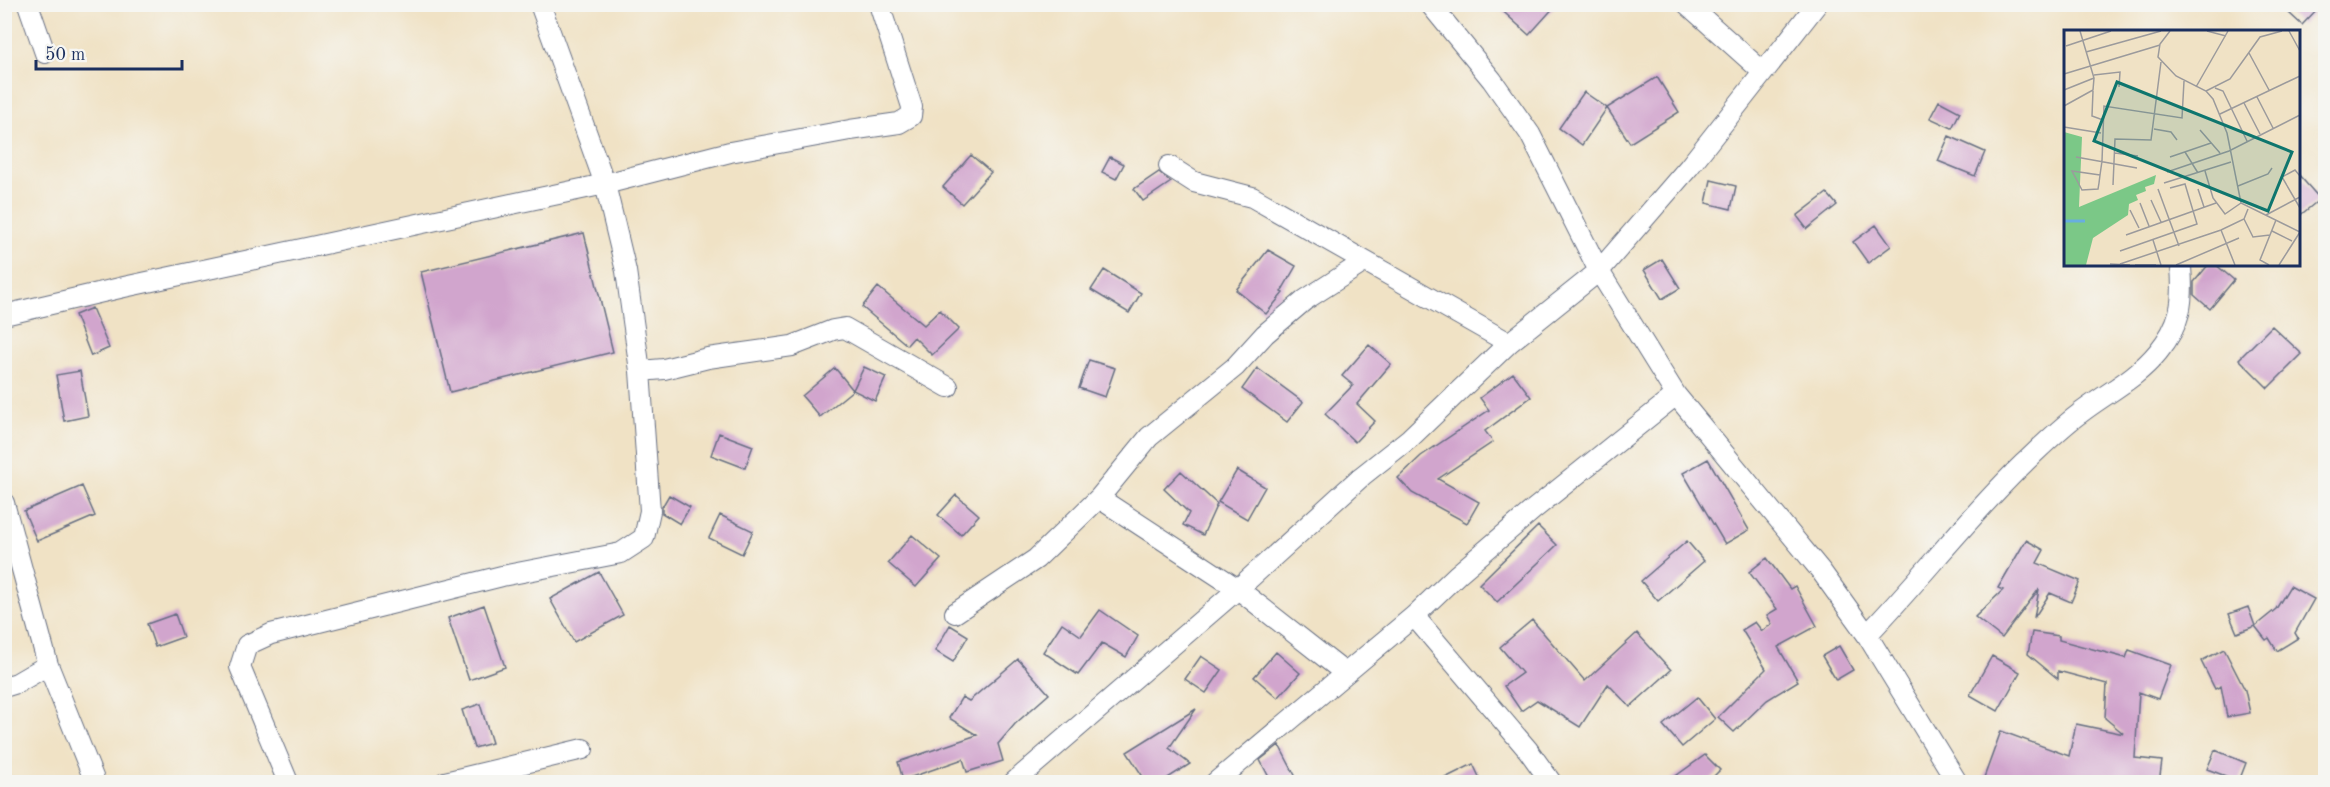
<svg xmlns="http://www.w3.org/2000/svg" width="2330" height="787" viewBox="0 0 2330 787" font-family="'Old Standard TT',serif">
<style>
.building{fill:#d1a5cd}
.lines{fill:none;stroke-linecap:round;stroke-linejoin:round}
.street-casing{stroke:#666e82;stroke-width:22}
.street{stroke:#fff;stroke-width:20}
.inset-river{fill:none;stroke:#68aedf;stroke-width:3}
.inset-road{fill:none;stroke:#9b9a9c;stroke-width:1.5}
.view{fill:#0f766e;fill-opacity:0.15;stroke:#0f766e;stroke-width:3}
.inset-edge{fill:none;stroke:#1b2f5e;stroke-width:3}
</style>
<rect width="100%" height="100%" fill="#f6f6f2"/>
<filter id="ink" filterUnits="userSpaceOnUse"><feTurbulence type="fractalNoise" baseFrequency=".0167" numOctaves="2"/><feDisplacementMap in="SourceGraphic" scale="12" xChannelSelector="R" yChannelSelector="G"/><feConvolveMatrix kernelMatrix="1 2 1 2 8 2 1 2 1" color-interpolation-filters="sRGB"/></filter>
<filter id="wash" filterUnits="userSpaceOnUse"><feTurbulence type="fractalNoise" baseFrequency=".008" numOctaves="4" result="noise"/><feDisplacementMap in="SourceGraphic" scale="24" xChannelSelector="R" yChannelSelector="G"/><feGaussianBlur stdDeviation="1.35" result="paint"/><feColorMatrix in="noise" values="0 0 0 0 0 0 0 0 0 0 0 0 0 0 0 0 0 1.4 0 .05"/><feComposite in="paint" operator="in"/></filter>
<g filter="url(#wash)">
<rect width="100%" height="100%" fill="#f0e2c5"/>
<g id="blocks">
<path class="building" d="M1495 4H1557L1529 35Z
M2298 4H2322L2302 25 2289 13Z
M1657 77 1679 112 1630 143 1607 108Z
M1584 92 1607 108 1582 145 1559 128Z
M1939 101 1960 112 1952 128 1930 118Z
M1949 136 1985 152 1975 176 1938 161Z
M971 155 991 172 962 204 943 187Z
M1110 157 1124 164 1116 179 1102 172Z
M1159 172 1171 182 1143 201 1134 189Z
M2298 174 2320 199 2298 217Z
M1711 180 1736 186 1731 209 1706 203Z
M1827 193 1837 205 1807 229 1797 216Z
M1876 225 1891 246 1868 263 1853 242Z
M584 233 613 352 450 392 421 272Z
M1268 250 1296 266 1281 292 1283 293 1266 314 1236 290Z
M1662 259 1680 288 1662 299 1644 270Z
M2209 264H2215L2234 280 2210 309 2194 295V282Z
M1104 270 1141 293 1129 313 1091 290Z
M878 287 924 325 940 310 959 329 932 355 914 337 907 345 862 307Z
M92 308 109 348 91 356 75 315Z
M2272 326 2302 354 2268 388 2239 359Z
M1369 345 1391 364 1357 404 1375 421 1355 442 1325 414 1353 385 1342 376Z
M1089 360 1115 368 1105 397 1079 388Z
M864 367 886 377 875 401 853 390Z
M835 368 853 390 820 417 802 396Z
M1257 368 1303 402 1287 422 1242 389Z
M80 371 88 416 64 421 56 375Z
M1513 373 1531 397 1485 431 1493 442 1438 479 1479 502 1467 523 1412 493 1398 478 1421 456 1489 410 1480 398Z
M719 433 753 446 745 468 711 455Z
M1708 459 1749 530 1725 544 1683 473Z
M1237 470 1265 487 1247 519 1218 502Z
M1181 471 1217 504 1203 535 1183 525 1189 513 1164 489Z
M82 486 95 516 37 541 24 511Z
M669 495 690 507 680 524 662 513V507Z
M956 495 979 515 961 535 938 515Z
M720 515 753 531 742 554 709 538Z
M1538 526 1557 545 1497 602 1479 584Z
M912 535 941 559 916 587 888 563Z
M2026 540 2044 550 2037 563 2080 581 2071 602 2050 593 2034 618 2039 589 2002 638 1975 617 2003 590 1998 588Z
M1687 541 1704 561 1658 601 1641 581Z
M1767 558 1790 589 1795 586 1817 626 1778 647 1798 681 1767 700 1734 732 1718 717 1766 669 1742 630 1755 622 1762 631 1772 624 1767 615 1777 609 1749 572Z
M599 572 623 615 574 642 550 599Z
M2290 586 2314 599 2295 633 2298 638 2277 651 2269 638 2266 640 2255 626 2237 633 2229 614 2248 607 2255 626 2276 609Z
M484 605 505 667 469 680 448 618Z
M1100 610 1138 636 1126 657 1102 643 1078 675 1043 652 1062 623 1081 636Z
M175 614 183 637 155 647 147 624Z
M1532 620 1585 681 1637 633 1671 670 1630 707 1608 684 1580 727 1537 700 1521 711 1504 686 1522 673 1500 647Z
M950 625 968 636 953 662 935 651Z
M2032 632 2059 636V640L2126 658 2129 650 2171 665 2158 699 2139 692 2135 758 2162 761 2159 783H1982L2001 731 2069 756 2076 724 2124 734 2105 718 2107 684 2058 671V679L2028 654Z
M1839 646 1853 670 1836 680 1822 656Z
M2224 649 2245 690 2250 713 2227 717 2221 686 2215 689 2201 661Z
M1276 652 1300 673 1278 698 1254 677Z
M1201 656 1222 670 1206 693 1185 679Z
M1992 656 2020 672 1998 711 1970 695Z
M1018 659 1049 694 1015 724 998 744 1003 761 967 772 963 759 903 780 898 762 977 735 949 718 962 697 969 701Z
M1697 697 1715 719 1682 747 1663 725Z
M480 704 492 743 474 748 462 710Z
M1196 709 1169 748 1190 764 1160 783H1147L1127 752Z
M1279 745 1299 783H1272L1260 760Z
M2215 750 2246 763 2239 781 2207 769Z
M1705 755 1720 770 1707 783H1666Z
M1473 764 1482 783H1435Z"/>
</g>
</g>
<g filter="url(#ink)">
<use href="#blocks" fill-opacity="0" stroke="#666e82" stroke-width="1.5"/>
<g class="lines">
<defs>
<path id="street" d="M28 4 45 53
M1430 4 1492 80 1530 134 1599 271 1676 395 1821 571 1867 635 1957 782
M1687 4 1763 72
M1169 166 1194 182 1252 197 1509 343
M4 315 124 287 605 184 730 152 850 130 899 123 911 116 912 107 879 4
M640 371 664 369 708 358 792 346 833 330 845 328 948 387
M1099 498 1238 589 1345 673
M4 503 48 665 95 782
M955 613 1036 559 1099 498 1149 437 1235 367 1265 334 1305 300 1364 262
M1414 616 1528 750 1551 782
M1867 635C1921 579 1968 517 2024 463 2042 446 2060 428 2079 414 2106 393 2136 379 2158 352 2181 324 2184 302 2181 267
M4 687 17 683 48 665
M288 782 240 667 247 645 271 634 502 576 621 553 644 538 650 511 640 371 626 271 605 184 540 4
M445 782 583 749
M1014 782 1238 589 1362 476 1410 438 1509 343 1599 271 1689 167 1817 4
M1216 782 1414 616 1458 574 1534 509 1676 395"/>
</defs>
<use href="#street" class="street-casing"/>
<use href="#street" class="street"/>
</g>
</g>
<g transform="translate(2064 30)">
<rect width="236" height="236" fill="#f0e2c5"/>
<path d="M0 102 18 107 15 177 92 145 90 154 81 157 82 161 72 165 74 170 65 174 64 185 29 208 22 235H0Z" fill="#7bc887"/>
<path class="inset-river" d="M0 191H21"/>
<path class="inset-road" d="M106 1 96 14 94 27 112 46 142 61 149 69 163 103 177 173 236 202 215 235M143 1 162 6M225 1 236 21M2 16 47 1M22 22 97 1M185 23 205 60M0 44 96 15M30 45 56 42 55 57M132 57 164 1M151 58 159 61 183 111M0 60 30 48 16 1M29 61 28 86 39 90M142 61 166 49 196 7 218 1M193 67 209 98M180 73 196 104M0 76 29 60 30 48M156 84 236 46M0 97 37 103M90 99 107 102 113 110M136 100 156 123M121 122 134 143M51 123 74 126M12 127 73 138M106 127 147 113M141 141 149 168 161 184 177 173M103 142 165 121 236 85M36 145 8 141 18 160 34 159 35 153 36 145 38 131 40 76 118 88 120 51M236 146 231 140 218 147 236 178M100 153 167 132M49 155 51 109 87 110 97 32M174 156 204 144 208 138M94 159 115 216M134 159 140 177M87 170 97 192M76 173 85 196M66 180 75 198M202 185 236 167M180 189 189 207 206 205M157 200 171 235M208 201 228 211M62 205 152 173M89 210 97 235M56 221 133 194 121 154 106 158M46 234 66 235M56 234 157 200 180 189 184 179M71 235H92M112 235 175 208M205 235 196 230 212 190"/>
<path class="view" d="M53 52 228 122 204 181 30 111Z"/>
<rect width="236" height="236" class="inset-edge"/>
</g>
<rect width="2330" height="787" fill="none" stroke="#f6f6f2" stroke-width="24"/>
<path d="M36 60v9h146v-9" fill="none" stroke="#1b2f5e" stroke-width="3"/>
<text x="45" y="60" font-size="18" fill="#1b2f5e" stroke="#f6f6f2" stroke-width="4.5" paint-order="stroke">50 m</text>
</svg>
